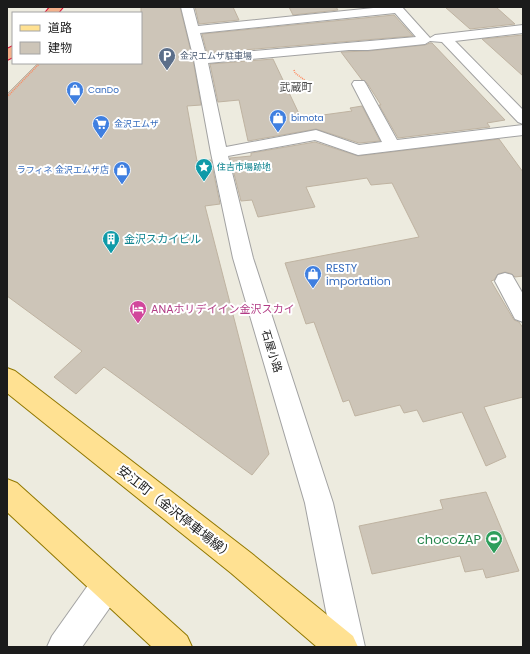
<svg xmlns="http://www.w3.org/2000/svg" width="530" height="654" viewBox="0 0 530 654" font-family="Poppins,'Noto Sans JP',sans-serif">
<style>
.building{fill:#cdc5b8;stroke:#bfb3a1}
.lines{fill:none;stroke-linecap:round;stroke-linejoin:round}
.pedestrian-casing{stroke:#a2a2a2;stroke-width:2}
.minor-casing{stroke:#a2a2a2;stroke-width:2}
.primary-casing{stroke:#917800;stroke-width:2}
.trunk-casing{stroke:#dd1a3f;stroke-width:2}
.path{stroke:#ff885e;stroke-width:1.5;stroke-dasharray:1 1;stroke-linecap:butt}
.pedestrian{fill:#fff;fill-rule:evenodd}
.minor{fill:#fff;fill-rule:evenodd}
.primary{fill:#ffe192;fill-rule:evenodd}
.trunk{fill:#f4b18b;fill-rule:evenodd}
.labels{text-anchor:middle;stroke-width:4;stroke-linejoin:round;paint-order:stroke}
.far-service-label{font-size:9px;fill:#4e5e75;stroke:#fff;text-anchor:start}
.far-shop-label{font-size:9px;fill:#366cbe;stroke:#fff;text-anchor:start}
.far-culture-label{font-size:9px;fill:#0d838f;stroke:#fff;text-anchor:start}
.far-quarter-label{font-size:11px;fill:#4e4e4e;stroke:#fff}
.culture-label{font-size:11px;fill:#0d838f;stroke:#fff;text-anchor:start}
.shop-label{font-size:11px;fill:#366cbe;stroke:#fff;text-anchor:start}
.hotel-label{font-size:11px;fill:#b23c85;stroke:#fff;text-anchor:start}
.street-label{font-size:11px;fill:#1b1b1b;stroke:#fff}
.near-street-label{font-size:13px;fill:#1b1b1b;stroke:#fff}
.near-leisure-label{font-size:13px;fill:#27864d;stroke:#fff;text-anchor:end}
</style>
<rect width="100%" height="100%" fill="#edebdf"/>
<path class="building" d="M141 7H180L193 60 201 105 187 106 197 161 211 160 220 204 205 206 269 454 252 475 104 367 76 394 54 377 82 351 7 296V94L37 64 141 63Z
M195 7H233L239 20 199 24Z
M289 7H336L338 10 293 15Z
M445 7H496L515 24 470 29Z
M394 15 413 36 207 53 202 34Z
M523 35V76L482 39Z
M430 43H432L505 120 487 123 490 127 398 138 379 105H381L367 83 362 80 341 52 368 51 425 45Z
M273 59 301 118 352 111 350 108 362 106 380 141 359 143 316 129 248 141 239 100 218 102 210 64Z
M499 139 523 172V276L515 277 512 274 505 272 498 274 494 280 491 281 514 320 519 322 523 328V397L484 407 506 457 486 466 462 412 423 422 417 410 404 413 400 405 355 416 349 400 343 402 314 322 306 324 285 263 419 237 392 183 371 185 367 178 306 187 315 207 258 217 252 200 241 201 230 158 251 156V153L315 142 358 156Z
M486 492 519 571 486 578 483 569 465 572 460 556 372 574 359 526 443 509 440 500Z"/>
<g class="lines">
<defs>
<path id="pedestrian" d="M107 570 118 574 122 585 118 596 82 647H47L52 636 96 574Z"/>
<path id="minor" d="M181 7H193L198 26 383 7H402L430 38 435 35 523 25V33L455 41 523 110V124L518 122 442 42 430 41 425 44 368 50H349L208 63 226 147 316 130 359 145 382 142 352 84 354 81H364L366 84 397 140 523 125V135L358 155 315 140 228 156 253 258 333 503 365 647H333L305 503 233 258 211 153 194 60ZM395 13 416 37 206 55 200 33Z
M505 273 512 275 523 294V322L515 319 495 281 498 275Z"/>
<path id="primary" d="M7 368 15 371 251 553 353 636 358 647H317L231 573 7 393Z
M7 479 17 483 187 636 192 647H152L7 512Z"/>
<path id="trunk" d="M50 7H63L58 13H45Z
M13 46V57L7 60V49Z"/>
</defs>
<use href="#pedestrian" class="pedestrian-casing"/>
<use href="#minor" class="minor-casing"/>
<use href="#primary" class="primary-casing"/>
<use href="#trunk" class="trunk-casing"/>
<path class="path" d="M294 70 295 73 310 84
M7 97 39 64"/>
<use href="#pedestrian" class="pedestrian"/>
<use href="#minor" class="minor"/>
<use href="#primary" class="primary"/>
<use href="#trunk" class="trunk"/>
</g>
<defs>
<symbol id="parking-pin" viewBox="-11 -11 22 30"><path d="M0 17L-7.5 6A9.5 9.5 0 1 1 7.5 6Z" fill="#5c6f8a" stroke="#fff"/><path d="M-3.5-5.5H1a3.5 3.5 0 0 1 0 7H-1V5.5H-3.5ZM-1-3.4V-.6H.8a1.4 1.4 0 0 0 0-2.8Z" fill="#fff"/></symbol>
<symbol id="shop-pin" viewBox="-11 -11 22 30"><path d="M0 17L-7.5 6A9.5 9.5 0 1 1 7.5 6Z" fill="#3f7fe0" stroke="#fff"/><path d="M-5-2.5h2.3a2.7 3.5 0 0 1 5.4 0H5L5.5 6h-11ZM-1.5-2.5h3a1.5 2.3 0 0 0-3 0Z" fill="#fff"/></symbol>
<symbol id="supermarket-pin" viewBox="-11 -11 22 30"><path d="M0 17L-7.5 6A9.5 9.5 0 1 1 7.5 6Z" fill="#3f7fe0" stroke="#fff"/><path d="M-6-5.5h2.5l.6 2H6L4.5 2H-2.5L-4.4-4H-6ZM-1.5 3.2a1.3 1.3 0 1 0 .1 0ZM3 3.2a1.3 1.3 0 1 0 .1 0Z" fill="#fff"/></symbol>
<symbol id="sight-pin" viewBox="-11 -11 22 30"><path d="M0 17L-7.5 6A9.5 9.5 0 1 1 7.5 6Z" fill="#0f9aa8" stroke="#fff"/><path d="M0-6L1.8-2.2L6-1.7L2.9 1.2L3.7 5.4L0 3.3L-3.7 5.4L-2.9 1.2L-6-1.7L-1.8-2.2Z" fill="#fff"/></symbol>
<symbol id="building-pin" viewBox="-11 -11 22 30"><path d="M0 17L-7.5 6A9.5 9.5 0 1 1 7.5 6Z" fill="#0f9aa8" stroke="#fff"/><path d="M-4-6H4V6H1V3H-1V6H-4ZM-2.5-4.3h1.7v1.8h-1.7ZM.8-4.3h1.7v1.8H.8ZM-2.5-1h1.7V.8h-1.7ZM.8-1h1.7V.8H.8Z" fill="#fff"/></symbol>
<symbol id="hotel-pin" viewBox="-11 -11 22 30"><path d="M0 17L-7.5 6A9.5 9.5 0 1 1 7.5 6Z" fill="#d1479c" stroke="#fff"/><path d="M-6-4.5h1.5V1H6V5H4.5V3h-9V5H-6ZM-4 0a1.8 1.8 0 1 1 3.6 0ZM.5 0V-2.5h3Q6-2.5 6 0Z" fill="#fff"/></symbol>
<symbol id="stadium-pin" viewBox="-11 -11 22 30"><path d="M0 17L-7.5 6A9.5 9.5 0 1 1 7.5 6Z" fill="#2e9e5b" stroke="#fff"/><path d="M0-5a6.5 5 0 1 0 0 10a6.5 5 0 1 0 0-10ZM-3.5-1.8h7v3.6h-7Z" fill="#fff"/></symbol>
</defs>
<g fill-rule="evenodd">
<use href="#parking-pin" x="157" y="46" width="20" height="27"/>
<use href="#shop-pin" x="65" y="80" width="20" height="27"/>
<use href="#shop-pin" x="268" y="108" width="20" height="27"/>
<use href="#supermarket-pin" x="91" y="114" width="20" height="27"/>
<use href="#sight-pin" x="194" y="157" width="20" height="27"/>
<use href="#shop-pin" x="112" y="160" width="20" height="27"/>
<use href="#building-pin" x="101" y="229" width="20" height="27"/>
<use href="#shop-pin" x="303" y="264" width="20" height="27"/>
<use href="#hotel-pin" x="128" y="299" width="20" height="27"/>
<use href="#stadium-pin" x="484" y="529" width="20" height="27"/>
</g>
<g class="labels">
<g class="far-service-label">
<text x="180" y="59">金沢エムザ駐車場</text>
</g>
<g class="far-shop-label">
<text x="88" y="93">CanDo</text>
<text x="291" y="121">bimota</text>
<text x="114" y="127">金沢エムザ</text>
<text x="109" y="173" text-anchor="end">ラフィネ 金沢エムザ店</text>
</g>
<g class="far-culture-label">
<text x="217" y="170">住吉市場跡地</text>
</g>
<g class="far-quarter-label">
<text x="296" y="91">武蔵町</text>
</g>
<g class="culture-label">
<text x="124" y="243">金沢スカイビル</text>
</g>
<g class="shop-label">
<text x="326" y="272">RESTY<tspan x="326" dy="13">importation</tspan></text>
</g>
<g class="hotel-label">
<text x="151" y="313">ANAホリデイイン金沢スカイ</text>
</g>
<g class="street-label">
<text transform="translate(272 351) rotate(73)" y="4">石屋小路</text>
</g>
<g class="near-street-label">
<text transform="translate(176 512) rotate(38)" y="5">安江町（金沢停車場線）</text>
</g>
<g class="near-leisure-label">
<text x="481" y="544">chocoZAP</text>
</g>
</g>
<rect width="530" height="654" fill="none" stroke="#1b1b1b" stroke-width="16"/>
<rect x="12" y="12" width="130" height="52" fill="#ffffff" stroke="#a4a4a4"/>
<rect x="20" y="25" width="20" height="6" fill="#ffe192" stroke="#a4a4a4"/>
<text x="48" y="32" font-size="12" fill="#1b1b1b">道路</text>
<rect x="20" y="42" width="20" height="12" fill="#cdc5b8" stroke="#a4a4a4"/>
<text x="48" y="52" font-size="12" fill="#1b1b1b">建物</text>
</svg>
